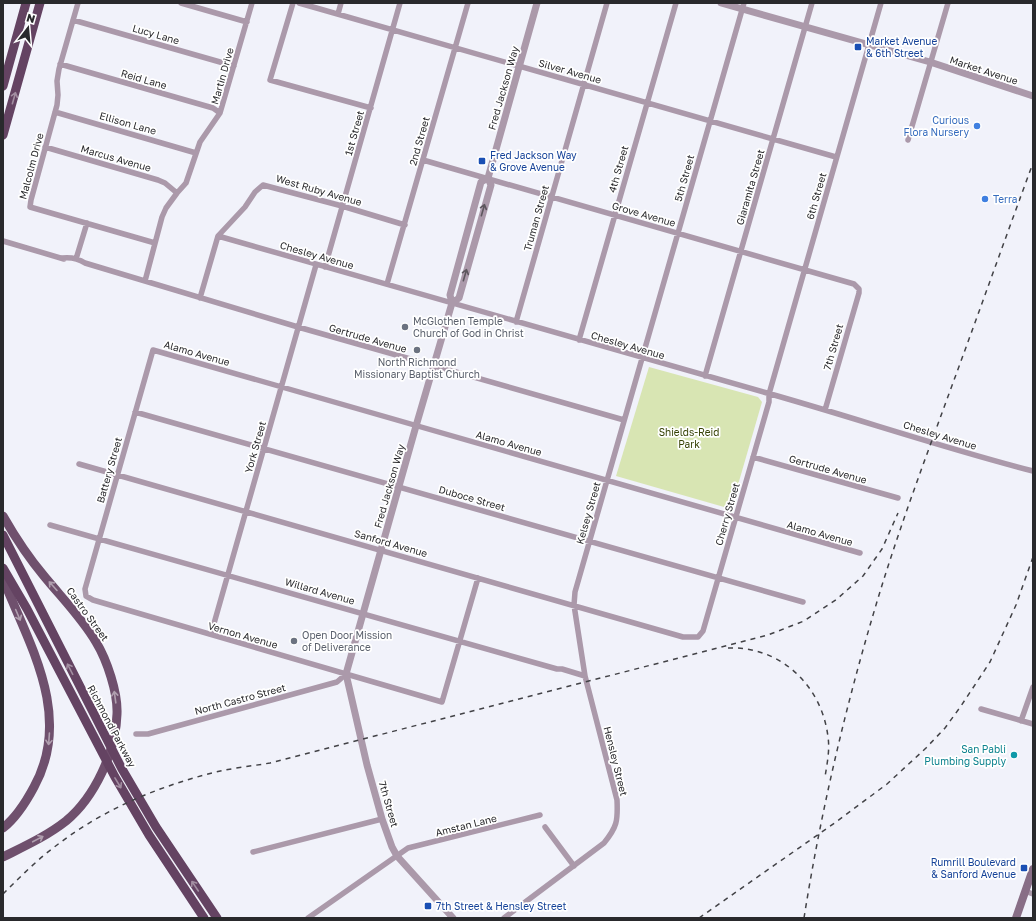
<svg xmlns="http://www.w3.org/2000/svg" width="1036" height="921" viewBox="0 0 1036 921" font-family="'Golos Text',sans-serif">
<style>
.green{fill:#d8e5b3}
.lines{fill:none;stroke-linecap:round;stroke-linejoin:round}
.minor{stroke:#ab99aa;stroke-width:5.5}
.tertiary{stroke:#ab99aa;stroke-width:7}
.secondary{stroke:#886e86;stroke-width:8}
.primary{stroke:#6f506d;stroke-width:9}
.trunk{stroke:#644362;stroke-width:9}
.rail{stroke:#424246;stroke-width:1.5;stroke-dasharray:5 5;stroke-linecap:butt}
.oneway{stroke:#a28ea1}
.oneway2{stroke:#5d565e}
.oneway3{stroke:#b09faf}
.transit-dot{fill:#1a4fb4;stroke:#fff;stroke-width:1.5}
.shop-dot{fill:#3f7fe0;stroke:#fff;stroke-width:1.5}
.worship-dot{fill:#6b7280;stroke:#fff;stroke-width:1.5}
.culture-dot{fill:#0f9aa8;stroke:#fff;stroke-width:1.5}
.labels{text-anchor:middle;stroke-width:3.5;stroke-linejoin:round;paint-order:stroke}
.street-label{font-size:10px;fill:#29292c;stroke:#fff}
.transit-label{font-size:10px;fill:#164399;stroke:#fff;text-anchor:start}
.shop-label{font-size:10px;fill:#366cbe;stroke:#fff;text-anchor:end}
.worship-label{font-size:10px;fill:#5b616d;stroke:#fff;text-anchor:start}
.park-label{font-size:10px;fill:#374206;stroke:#fff}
.culture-label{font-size:10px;fill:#0d838f;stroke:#fff;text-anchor:end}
</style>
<rect width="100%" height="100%" fill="#f1f2fa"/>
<path class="green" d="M649 367 758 397 762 402 731 509 616 476Z"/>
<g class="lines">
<path class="minor" d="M78 3 59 69 57 81 58 95 57 105 31 200 30 207 155 243
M181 3 247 22
M293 3 270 80 371 108
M299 3 836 157
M338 14 341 3
M73 20 234 66
M60 64 213 108 220 113
M55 112 196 153
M908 140 948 3
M45 147 158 180 165 183 177 193
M423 160 854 284 859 289V293L825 410
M218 236C401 289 584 342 767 393 856 418 943 448 1033 471
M3 241 64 259
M62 258C70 257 79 259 85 263L298 327 624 420
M76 259 87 223
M325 267 400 3
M145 281 162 217 166 208 177 193 186 183 200 142 220 113 252 3
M387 284 468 3
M200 298 218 236 245 207 255 192 263 185 342 206 405 225
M516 322 607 3
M579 340 676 3
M705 376 812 3
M135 412 803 602
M753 457 898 498
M79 464 683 637H698L703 631 769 402V394L881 3
M50 525 557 669H562L585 676
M478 578 442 702 93 600 86 596 85 589 153 350 860 553
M211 634 316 265
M981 709 1033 724
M1021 721 1033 687
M136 734H148L337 682 346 674
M545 827 574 866
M253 852 382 819
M1025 891 1033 894
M308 918 408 848 540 815
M504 918 604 843C617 827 618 821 617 800L585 676 574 605 575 592 744 3"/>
<path class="tertiary" d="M721 3 930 62 1033 96
M452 303 459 298 491 185 488 178 537 3
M453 918 397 856 392 847 382 819 367 765 346 674 416 426 452 303 450 295 481 182 488 178"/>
<path class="secondary" d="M1016 918 1033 869"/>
<path class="primary" d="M3 516C15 537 28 557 44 576 62 598 82 618 96 642 107 660 118 693 117 714 116 751 95 797 66 821 47 836 25 846 3 857
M3 579C30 646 73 716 34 787 26 802 17 817 3 828"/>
<path class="trunk" d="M3 86 26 3
M3 135 40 3
M3 535 122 769 156 827 217 918
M3 568 27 609 115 777 149 835 204 918"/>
<path class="rail" d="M728 648C781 646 822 686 828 737 830 750 827 764 825 777
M3 894C20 877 38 859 57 845 104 809 159 786 216 772 233 768 252 766 270 763L768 635 804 621 837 599 863 576 882 549 898 513
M699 918 836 822 887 784 926 748 945 728 961 706 990 662 1016 605 1033 557
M804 918C822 804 849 692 883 582 903 518 927 454 950 391 978 315 1005 239 1033 163"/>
</g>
<defs><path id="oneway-shaft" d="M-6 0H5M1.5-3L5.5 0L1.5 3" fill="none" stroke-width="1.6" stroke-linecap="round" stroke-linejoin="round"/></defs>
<g class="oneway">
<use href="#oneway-shaft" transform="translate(14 98) rotate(-74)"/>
<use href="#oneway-shaft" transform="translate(70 669) rotate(-117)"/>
<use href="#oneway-shaft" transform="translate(118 783) rotate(59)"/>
<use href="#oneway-shaft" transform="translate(195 886) rotate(-124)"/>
</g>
<g class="oneway2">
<use href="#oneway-shaft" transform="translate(483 210) rotate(-74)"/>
<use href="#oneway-shaft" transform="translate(465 275) rotate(-74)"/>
</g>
<g class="oneway3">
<use href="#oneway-shaft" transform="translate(53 586) rotate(-132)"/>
<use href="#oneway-shaft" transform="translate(18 615) rotate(67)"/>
<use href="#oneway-shaft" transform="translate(115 697) rotate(-98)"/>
<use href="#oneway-shaft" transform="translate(49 739) rotate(94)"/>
<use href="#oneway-shaft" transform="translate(38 839) rotate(-28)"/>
</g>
<g class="transit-dot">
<rect x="854" y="43" width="8" height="8" rx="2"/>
<rect x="478" y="157" width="8" height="8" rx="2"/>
<rect x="1020" y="864" width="8" height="8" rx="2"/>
<rect x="424" y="902" width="8" height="8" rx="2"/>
</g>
<g class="shop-dot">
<circle cx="977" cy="126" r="4"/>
<circle cx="985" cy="199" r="4"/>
</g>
<g class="worship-dot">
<circle cx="405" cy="327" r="4"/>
<circle cx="417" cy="350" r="4"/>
<circle cx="294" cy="641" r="4"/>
</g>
<circle class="culture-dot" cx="1014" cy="755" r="4"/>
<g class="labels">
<g class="street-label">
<text transform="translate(156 34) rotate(16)" y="4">Lucy Lane</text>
<text transform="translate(984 70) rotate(18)" y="4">Market Avenue</text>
<text transform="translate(570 71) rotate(16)" y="4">Silver Avenue</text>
<text transform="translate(222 76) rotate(-74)" y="4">Martin Drive</text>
<text transform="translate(144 79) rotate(16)" y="4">Reid Lane</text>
<text transform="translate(503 88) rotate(-74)" y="4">Fred Jackson Way</text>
<text transform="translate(128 123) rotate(16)" y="4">Ellison Lane</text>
<text transform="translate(354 133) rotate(-74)" y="4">1st Street</text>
<text transform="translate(419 141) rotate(-74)" y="4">2nd Street</text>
<text transform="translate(116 158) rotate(16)" y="4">Marcus Avenue</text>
<text transform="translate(31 166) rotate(-75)" y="4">Malcolm Drive</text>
<text transform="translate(618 169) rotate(-74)" y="4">4th Street</text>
<text transform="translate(684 178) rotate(-74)" y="4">5th Street</text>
<text transform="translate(750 187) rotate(-74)" y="4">Giaramita Street</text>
<text transform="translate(319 190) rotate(16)" y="4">West Ruby Avenue</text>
<text transform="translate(816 196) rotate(-74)" y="4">6th Street</text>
<text transform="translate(644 214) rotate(16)" y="4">Grove Avenue</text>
<text transform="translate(536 218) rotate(-74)" y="4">Truman Street</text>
<text transform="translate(317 255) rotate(16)" y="4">Chesley Avenue</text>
<text transform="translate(368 338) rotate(16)" y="4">Gertrude Avenue</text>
<text transform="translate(628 345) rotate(16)" y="4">Chesley Avenue</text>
<text transform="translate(833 347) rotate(-74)" y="4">7th Street</text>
<text transform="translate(197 353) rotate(16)" y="4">Alamo Avenue</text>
<text transform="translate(940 435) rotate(17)" y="4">Chesley Avenue</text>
<text transform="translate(509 443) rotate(16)" y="4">Alamo Avenue</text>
<text transform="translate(255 447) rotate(-74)" y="4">York Street</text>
<text transform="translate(828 469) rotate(16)" y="4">Gertrude Avenue</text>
<text transform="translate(109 470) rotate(-74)" y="4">Battery Street</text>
<text transform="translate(389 486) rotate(-74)" y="4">Fred Jackson Way</text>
<text transform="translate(472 498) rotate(16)" y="4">Duboce Street</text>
<text transform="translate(588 513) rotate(-74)" y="4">Kelsey Street</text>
<text transform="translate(727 514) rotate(-74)" y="4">Cherry Street</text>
<text transform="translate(820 533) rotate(16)" y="4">Alamo Avenue</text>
<text transform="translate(391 543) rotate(16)" y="4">Sanford Avenue</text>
<text transform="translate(320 591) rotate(16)" y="4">Willard Avenue</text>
<text transform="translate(88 614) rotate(54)" y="4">Castro Street</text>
<text transform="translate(243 635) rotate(16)" y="4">Vernon Avenue</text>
<text transform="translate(240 699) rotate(-15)" y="4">North Castro Street</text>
<text transform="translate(112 726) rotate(62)" y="4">Richmond Parkway</text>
<text transform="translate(616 761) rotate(76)" y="4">Hensley Street</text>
<text transform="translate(389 804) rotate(74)" y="4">7th Street</text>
<text transform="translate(466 825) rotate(-14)" y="4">Amstan Lane</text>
</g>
<g class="transit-label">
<text x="866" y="45">Market Avenue<tspan x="866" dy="12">&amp; 6th Street</tspan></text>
<text x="490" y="159">Fred Jackson Way<tspan x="490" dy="12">&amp; Grove Avenue</tspan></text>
<text x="1016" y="866" text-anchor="end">Rumrill Boulevard<tspan x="1016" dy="12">&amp; Sanford Avenue</tspan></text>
<text x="436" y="910">7th Street &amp; Hensley Street</text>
</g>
<g class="shop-label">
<text x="969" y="124">Curious<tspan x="969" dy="12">Flora Nursery</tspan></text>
<text x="993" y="203" text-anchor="start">Terra</text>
</g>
<g class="worship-label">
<text x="413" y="325">McGlothen Temple<tspan x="413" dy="12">Church of God in Christ</tspan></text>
<text x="417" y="366" text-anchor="middle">North Richmond<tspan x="417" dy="12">Missionary Baptist Church</tspan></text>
<text x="302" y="639">Open Door Mission<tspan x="302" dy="12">of Deliverance</tspan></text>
</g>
<g class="park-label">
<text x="689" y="436">Shields-Reid<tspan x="689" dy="12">Park</tspan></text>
</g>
<g class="culture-label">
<text x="1006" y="753">San Pabli<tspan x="1006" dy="12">Plumbing Supply</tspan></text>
</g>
</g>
<rect width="1036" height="921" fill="none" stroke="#29292c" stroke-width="8"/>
<g transform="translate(28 28) rotate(16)" stroke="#ffffff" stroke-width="3" paint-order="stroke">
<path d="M0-3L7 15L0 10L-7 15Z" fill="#29292c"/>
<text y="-6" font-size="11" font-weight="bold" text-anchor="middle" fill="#29292c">N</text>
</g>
</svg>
